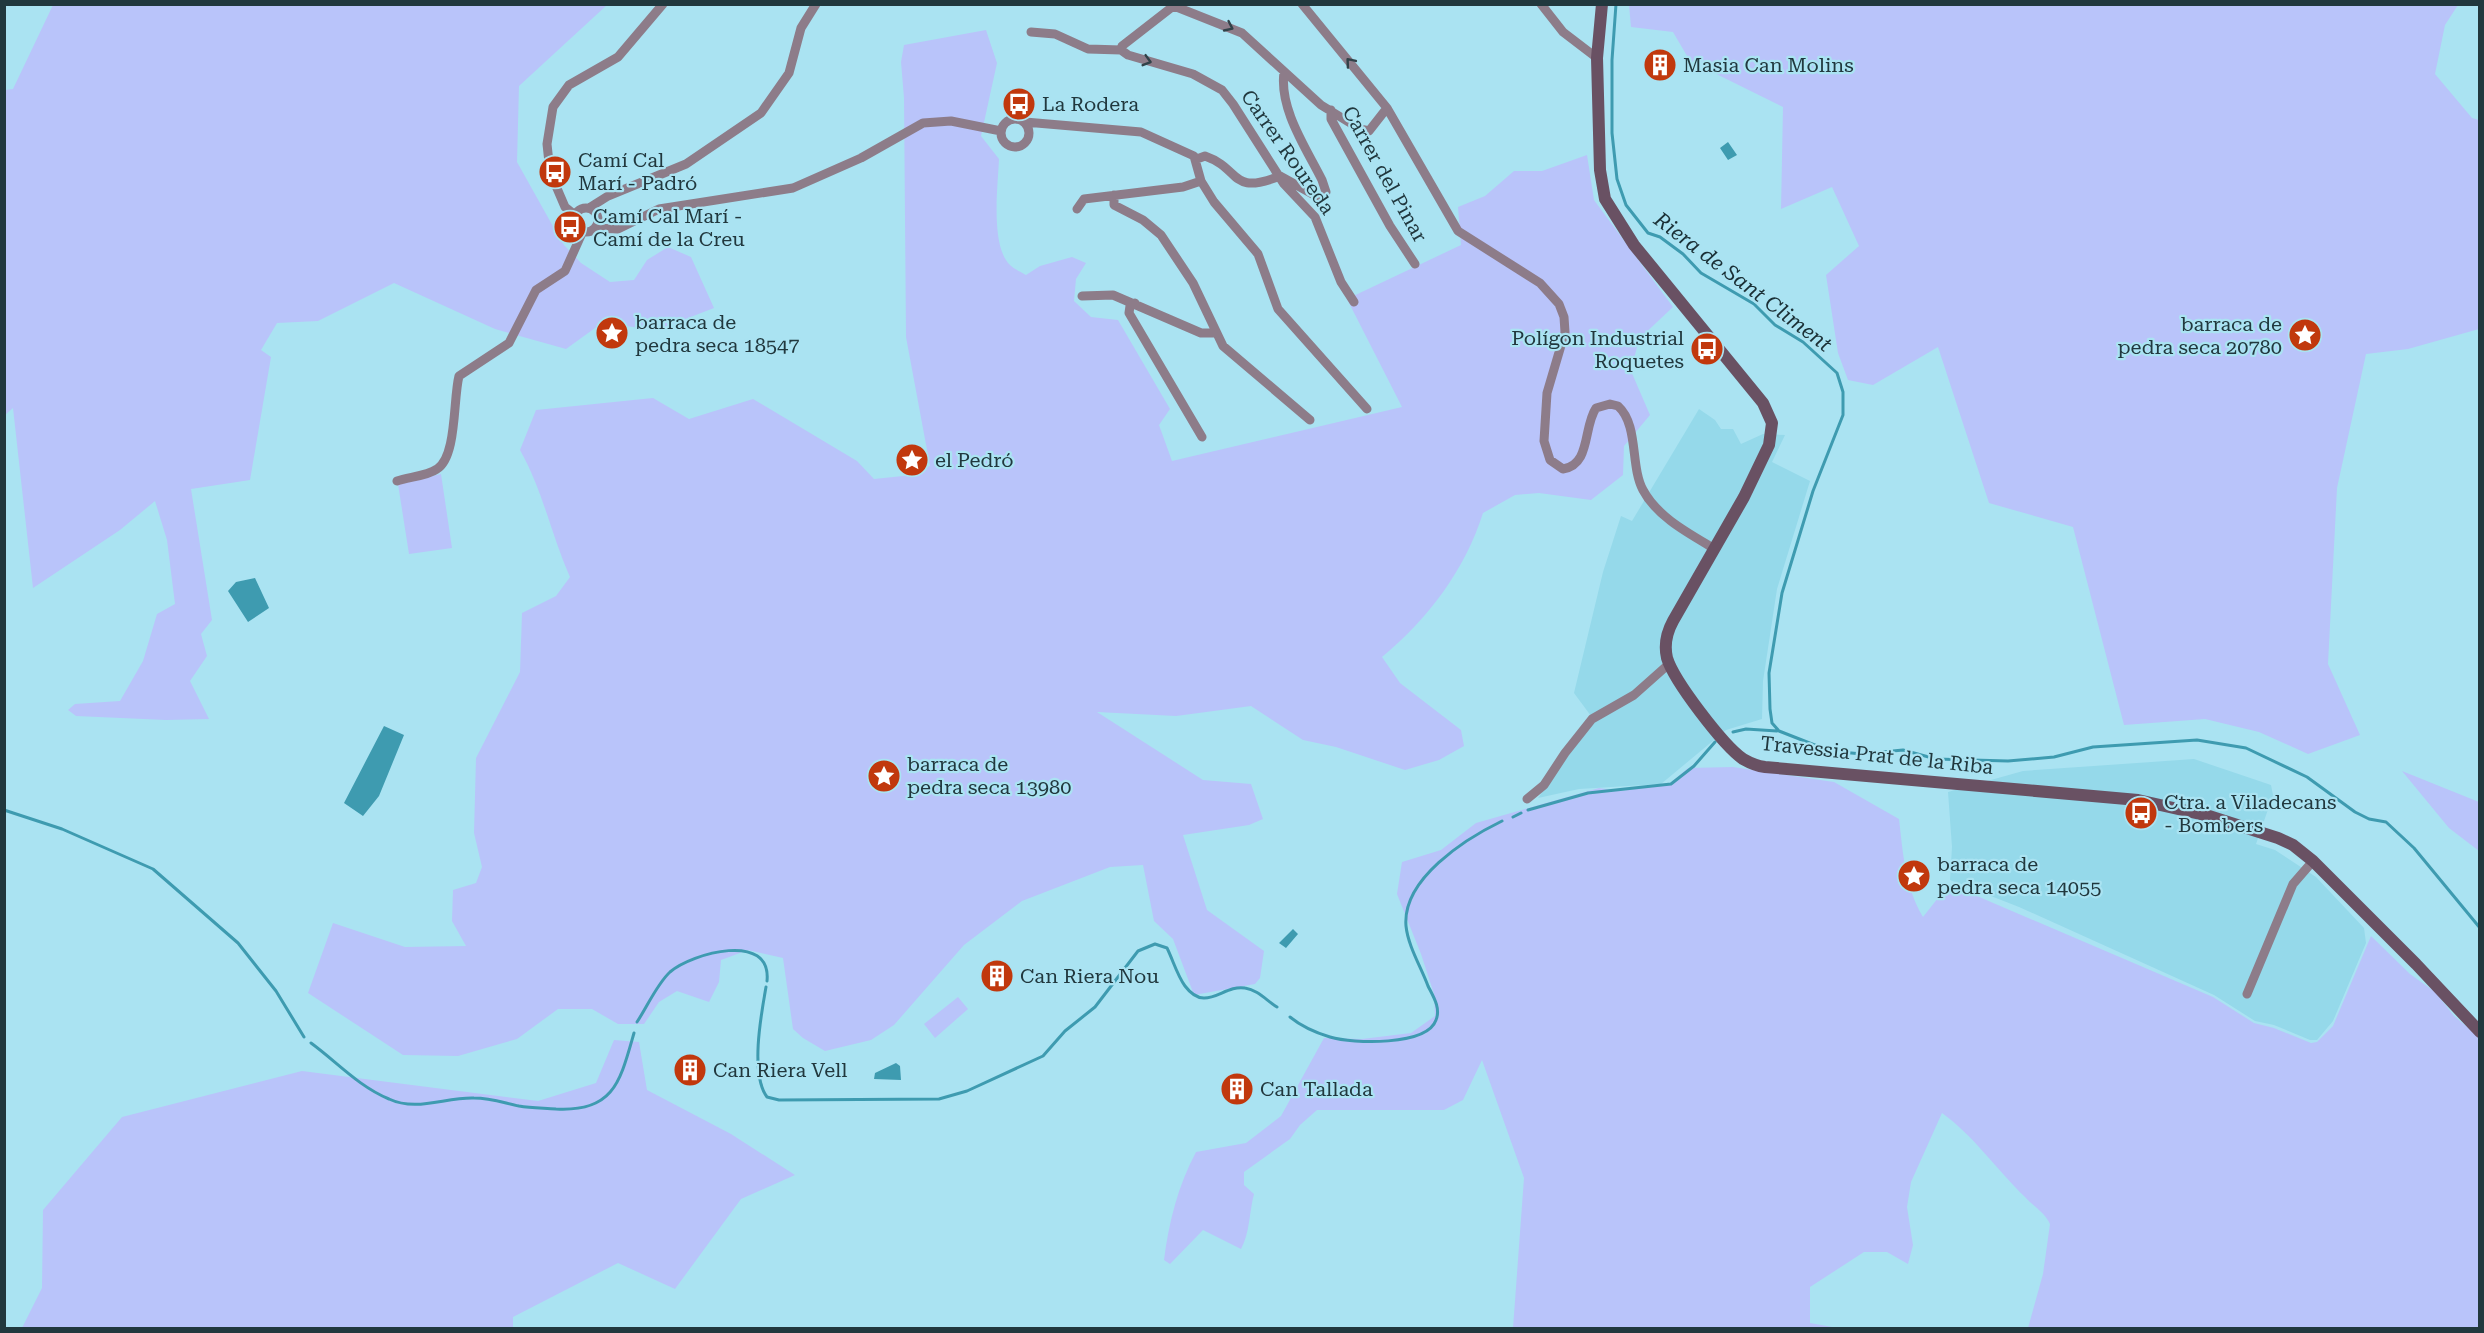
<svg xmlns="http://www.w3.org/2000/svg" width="2484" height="1333" viewBox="0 0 2484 1333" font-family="'Roboto Serif',serif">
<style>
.built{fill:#95d9ea}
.green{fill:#b9c4fa}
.water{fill:#3e9bb0}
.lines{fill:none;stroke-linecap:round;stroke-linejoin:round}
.stream{stroke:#3e9bb0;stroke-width:3}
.street{stroke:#8d7c89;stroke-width:9}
.secondary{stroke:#695163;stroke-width:12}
.oneway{stroke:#314249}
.labels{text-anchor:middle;stroke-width:4.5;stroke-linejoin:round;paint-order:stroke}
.poi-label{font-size:20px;fill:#21383e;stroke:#aae3f2;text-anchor:start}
.street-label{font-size:20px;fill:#21383e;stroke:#aae3f2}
.water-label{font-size:21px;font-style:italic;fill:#1a2f35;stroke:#aae3f2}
</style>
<rect width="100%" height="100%" fill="#aae3f2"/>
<path class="built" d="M1699 409 1715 420 1721 429H1733L1741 444 1763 434 1785 435 1772 462 1810 481 1777 589 1763 681 1762 719 1726 730 1661 784 1579 789 1538 798 1594 720 1574 693 1603 572 1621 516 1632 521Z
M2194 759 2271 785 2273 795 2256 844 2275 850 2316 877 2364 928 2366 943 2333 1021 2317 1040H2310L2274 1025 2255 1021 2214 995 2019 907 1950 880 1952 847 1948 792 2023 771Z"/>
<path class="green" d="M53 5H607L519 86 517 162 550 221 564 245 581 263 610 282 634 280 647 260 668 247 691 257 714 308 657 330 602 323 566 349 495 329 394 283 318 321 277 323 261 350 271 357 250 480 191 489 212 620 201 634 207 656 190 681 209 719 166 720 76 716 68 710 75 704 120 701 143 661 157 614 175 604 167 540 155 501 120 530 33 588 13 408 5 415V90L13 89Z
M1629 5H2458L2445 25 2435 74 2472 118 2479 120V329L2408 349 2366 354 2337 488 2328 664 2360 735 2308 754 2259 732 2205 719 2124 725 2073 527 1989 503 1938 347 1873 385 1848 380 1838 353 1826 275 1859 246 1832 187 1781 209 1783 107 1690 61 1673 32 1631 27Z
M986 30 997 63 981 136 999 159C998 185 990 246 1010 265 1014 269 1021 272 1026 275L1040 266 1072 257 1086 263 1076 279 1074 301 1091 317 1118 320 1170 409 1159 425 1172 461 1402 407 1347 299 1461 245 1458 207 1485 196 1514 171H1542L1587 155 1594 200 1673 307 1639 339 1631 371 1650 415 1624 446 1623 475 1591 500 1539 493 1515 495 1483 513C1465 570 1428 619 1382 657L1400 683 1461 730 1464 746 1439 760 1405 770 1336 747 1303 740 1251 706 1176 716 1097 712 1203 780 1251 784 1263 819 1249 825 1183 835 1207 910 1264 951 1260 978 1255 984 1194 995 1173 939 1154 921 1143 865 1110 867 1022 901 964 945 894 1025 871 1040 825 1051 803 1038 793 1029 783 958 748 950 721 960 719 982 709 1002 677 991 659 1002 644 1024H618L592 1009H558L517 1039 458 1056 403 1055 308 993 333 923 405 947 466 946 452 921 453 890 476 883 482 867 474 833 476 758 520 672 522 613 556 596 570 577C551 534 543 491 520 450L536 410 653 398 689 419 753 399 857 461 874 479 903 476 930 466 906 337 904 98 901 62 904 45Z
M441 474 452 548 409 554 398 484Z
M1733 767 1834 782 1899 819C1903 853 1905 887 1923 917L1949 884 2213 997 2254 1023 2274 1028 2311 1043 2317 1042 2333 1026 2371 936 2410 974 2435 992 2454 1016 2479 1037V1328H2028L2043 1274 2050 1224C2045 1213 2033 1206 2025 1197 1996 1169 1974 1136 1942 1113L1911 1182 1907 1207 1913 1245 1908 1264 1887 1252H1864L1810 1287V1323L1838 1328H1513L1524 1178 1482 1060 1463 1100 1444 1110H1317L1300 1125 1290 1139 1244 1172V1185L1254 1194C1249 1213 1250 1232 1241 1249L1203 1230 1170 1264 1164 1260C1169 1221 1178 1186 1196 1152L1246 1143 1281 1116 1324 1038 1362 1039 1411 1033 1435 1016 1434 994 1421 954 1397 894 1402 862 1441 850 1476 823 1599 788 1619 791 1668 785 1688 768Z
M2402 771 2479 802V851L2449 828Z
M958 997 968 1009 935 1038 924 1024Z
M614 1040 639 1042 647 1090 731 1134 795 1175 741 1199 675 1289 618 1263 513 1317V1328H22L42 1288 43 1210 122 1117 302 1071 538 1101 596 1083Z"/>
<path class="water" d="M1728 142 1737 155 1728 160 1720 148Z
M255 578 269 608 248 622 228 591 236 582Z
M384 726 404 735 379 796 363 816 344 803Z
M1293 929 1298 934 1286 948 1279 943Z
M896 1063 900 1066 901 1080 874 1079 875 1073Z"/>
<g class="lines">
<path class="stream" d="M1616 4 1612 60V133L1617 179 1626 205 1648 233 1660 237 1683 254 1701 273 1754 304 1775 325 1803 342 1837 373 1843 392V415L1813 491 1782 593 1769 673 1770 709 1772 723 1779 731 1830 751 1862 754 1903 750 1936 759 2008 761 2054 757 2093 747 2197 740 2246 748 2307 777 2355 812 2369 819 2386 822 2414 848 2480 928
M1733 732 1746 729 1777 731
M4 810 62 829 153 869 238 943 276 991 304 1037
M1528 810 1588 793 1671 784 1694 766 1715 742
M1513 817 1521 813
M766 987C761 1015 750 1074 767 1097L779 1100 939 1099 967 1091 1043 1056 1065 1031 1095 1007 1138 951 1155 944 1167 948C1173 960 1177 975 1185 986 1206 1014 1223 984 1245 988 1258 990 1267 1001 1277 1007
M1290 1017C1301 1026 1317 1033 1330 1037 1353 1044 1427 1046 1436 1020 1441 1008 1433 996 1428 986 1421 967 1408 946 1406 926 1402 879 1465 839 1502 821
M637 1022C647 1007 657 984 670 972 692 953 772 931 767 981
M311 1043C337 1062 358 1086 389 1099 417 1112 445 1097 474 1098 491 1098 504 1103 519 1106 531 1108 544 1108 556 1109 614 1112 620 1082 634 1033"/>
<path class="street" d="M1176 4 1122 46 1121 50 1128 55 1193 74 1222 90 1233 104 1284 184 1315 217 1341 282 1354 302
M1302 4 1387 108 1458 231 1540 283 1559 304 1564 317 1565 332 1547 393 1544 441 1550 460 1563 469C1591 465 1583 427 1596 408L1610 404 1618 406C1639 425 1630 466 1643 490 1657 517 1690 534 1715 549
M1541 4 1563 32 1597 58
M1174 6 1242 33 1321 105 1360 129 1369 131 1387 108
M1031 32 1055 34 1088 49 1121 50
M1331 110V119L1390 226 1415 264
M1001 133a14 14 0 1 1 28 0a14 14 0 1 1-28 0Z
M1025 122 1141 132 1194 156 1201 181 1214 202 1258 254 1278 309 1367 409
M1197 159 1205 156C1242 169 1229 196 1280 176L1318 197 1324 196 1326 192 1322 180C1306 148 1279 109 1284 72
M1114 195V205L1143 220 1161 235 1193 283 1223 346 1310 420
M589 208 608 196 686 164 761 113 789 73 801 28 816 4
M574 220a12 12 0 1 1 24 0a12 12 0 1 1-24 0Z
M1077 209 1084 199 1183 187 1201 181
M575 215 565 207 550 172 547 144 553 107 569 85 618 57 663 4
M595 228 618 229 659 209 793 188 861 158 923 123 951 121 1001 131
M1082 296 1113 295 1201 333H1215
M1135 303 1130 306 1129 313 1202 437
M397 481C409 477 427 476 437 469 457 457 453 399 459 376L509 343 536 290 565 271 583 231
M1527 799 1544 785 1565 753 1592 719 1634 695 1670 663
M2247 994 2293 884 2313 861"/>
<path class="secondary" d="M1602 4 1597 58 1600 170 1605 199 1634 245 1763 403 1772 423 1769 445 1744 497 1673 621C1667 632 1664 645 1667 658 1674 681 1723 745 1743 759 1750 763 1757 766 1765 767L2138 800 2209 816 2278 838 2293 845 2313 861 2416 964 2480 1032"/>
</g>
<defs><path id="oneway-chevron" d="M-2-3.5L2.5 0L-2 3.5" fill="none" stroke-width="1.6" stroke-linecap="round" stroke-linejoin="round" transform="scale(1.5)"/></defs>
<g class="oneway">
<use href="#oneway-chevron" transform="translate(1229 27) rotate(25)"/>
<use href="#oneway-chevron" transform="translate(1147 61) rotate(16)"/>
<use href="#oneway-chevron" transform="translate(1350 62) rotate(-130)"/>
</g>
<defs>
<symbol id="building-disc" viewBox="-11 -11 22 22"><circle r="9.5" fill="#c1380d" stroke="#aae3f2"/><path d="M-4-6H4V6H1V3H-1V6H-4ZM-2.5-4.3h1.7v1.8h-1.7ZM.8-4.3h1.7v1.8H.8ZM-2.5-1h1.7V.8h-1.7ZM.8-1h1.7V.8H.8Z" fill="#fff"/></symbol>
<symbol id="bus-disc" viewBox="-11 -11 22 22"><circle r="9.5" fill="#c1380d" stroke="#aae3f2"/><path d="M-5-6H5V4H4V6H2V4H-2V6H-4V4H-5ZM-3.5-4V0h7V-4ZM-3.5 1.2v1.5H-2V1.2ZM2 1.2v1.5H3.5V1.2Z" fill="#fff"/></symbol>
<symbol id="sight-disc" viewBox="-11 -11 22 22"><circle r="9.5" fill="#c1380d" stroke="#aae3f2"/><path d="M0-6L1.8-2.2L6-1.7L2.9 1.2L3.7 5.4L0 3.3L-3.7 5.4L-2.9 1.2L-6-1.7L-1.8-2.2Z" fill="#fff"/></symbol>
</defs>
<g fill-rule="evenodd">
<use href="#building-disc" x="1641" y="46" width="38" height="38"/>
<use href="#bus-disc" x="1000" y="85" width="38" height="38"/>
<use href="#bus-disc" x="536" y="153" width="38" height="38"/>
<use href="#bus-disc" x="551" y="208" width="38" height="38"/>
<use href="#sight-disc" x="593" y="314" width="38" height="38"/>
<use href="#sight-disc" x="2286" y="316" width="38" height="38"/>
<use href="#bus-disc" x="1688" y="330" width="38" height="38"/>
<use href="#sight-disc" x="893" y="441" width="38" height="38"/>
<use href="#sight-disc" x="865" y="757" width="38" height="38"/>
<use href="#bus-disc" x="2122" y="794" width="38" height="38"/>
<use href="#sight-disc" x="1895" y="857" width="38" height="38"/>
<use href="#building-disc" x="978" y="957" width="38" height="38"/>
<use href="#building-disc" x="671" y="1051" width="38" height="38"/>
<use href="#building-disc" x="1218" y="1070" width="38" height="38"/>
</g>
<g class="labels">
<g class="poi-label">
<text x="1683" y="72">Masia Can Molins</text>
<text x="1042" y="111">La Rodera</text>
<text x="578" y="167">Camí Cal<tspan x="578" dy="23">Marí - Padró</tspan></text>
<text x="593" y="223">Camí Cal Marí -<tspan x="593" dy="23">Camí de la Creu</tspan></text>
<text x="635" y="329">barraca de<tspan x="635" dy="23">pedra seca 18547</tspan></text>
<text x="2282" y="331" text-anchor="end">barraca de<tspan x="2282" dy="23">pedra seca 20780</tspan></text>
<text x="1684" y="345" text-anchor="end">Polígon Industrial<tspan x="1684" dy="23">Roquetes</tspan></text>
<text x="935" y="467">el Pedró</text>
<text x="907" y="771">barraca de<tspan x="907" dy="23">pedra seca 13980</tspan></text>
<text x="2164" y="809">Ctra. a Viladecans<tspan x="2164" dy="23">- Bombers</tspan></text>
<text x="1937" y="871">barraca de<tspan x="1937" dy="23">pedra seca 14055</tspan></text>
<text x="1020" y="983">Can Riera Nou</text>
<text x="713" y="1077">Can Riera Vell</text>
<text x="1260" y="1096">Can Tallada</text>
</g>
<g class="street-label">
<text transform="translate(1288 152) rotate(55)" y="7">Carrer Roureda</text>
<text transform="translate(1385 174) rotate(61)" y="7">Carrer del Pinar</text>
<text transform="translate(1877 755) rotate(6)" y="7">Travessia Prat de la Riba</text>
</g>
<g class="water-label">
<text transform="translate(1743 282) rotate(37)" y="7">Riera de Sant Climent</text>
</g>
</g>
<rect width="2484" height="1333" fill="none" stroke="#21383e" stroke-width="12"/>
</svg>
